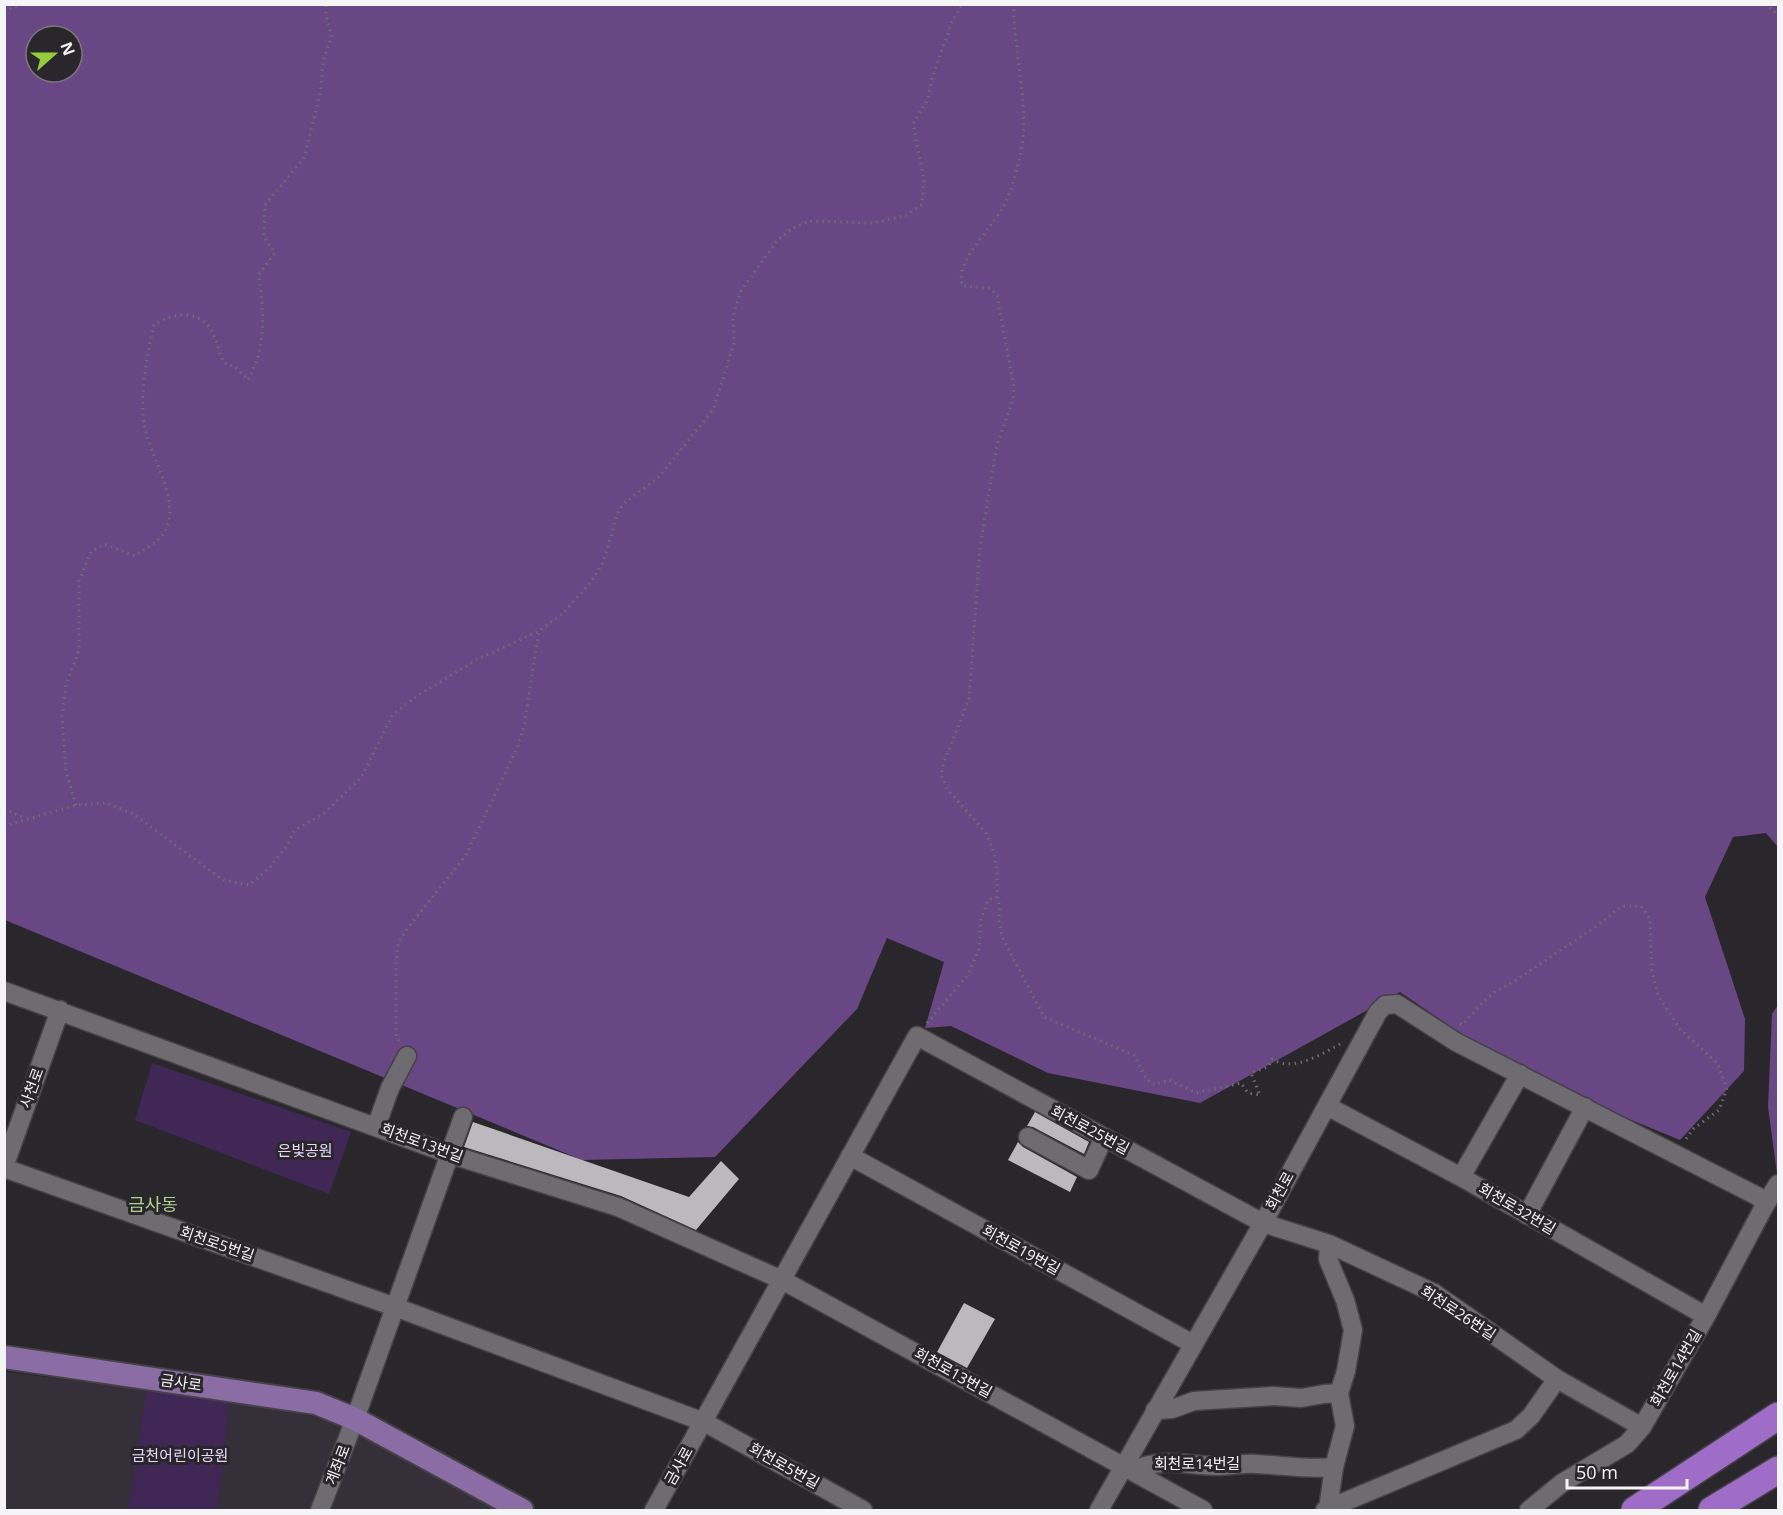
<svg xmlns="http://www.w3.org/2000/svg" width="1783" height="1515" viewBox="0 0 1783 1515" font-family="'Open Sans','Noto Sans KR',sans-serif">
<style>
.built{fill:#342f39}
.green{fill:#412755}
.forest{fill:#694784;fill-rule:evenodd}
.building{fill:#bbb9be}
.lines{fill:none;stroke-linecap:round;stroke-linejoin:round}
.minor-casing{stroke:#444246;stroke-width:21}
.major-casing{stroke:#444246;stroke-width:26}
.highway-casing{stroke:#444246;stroke-width:30}
.path{stroke:#6f6d71;stroke-width:3;stroke-dasharray:1.5 4.5;stroke-linecap:butt}
.minor{stroke:#6e6c71;stroke-width:18}
.major{stroke:#8b6ca5;stroke-width:22}
.highway{stroke:#9f6cc7;stroke-width:27}
.labels{text-anchor:middle;stroke-width:6;stroke-linejoin:round;paint-order:stroke}
.street-label{font-size:15px;fill:#f5f4f7;stroke:#29272b}
.park-label{font-size:15px;fill:#e9d6fb;stroke:#29272b}
.quarter-label{font-size:18px;fill:#b3d38d;stroke:#29272b}
</style>
<rect width="100%" height="100%" fill="#29272b"/>
<path class="built" d="M5 1372 271 1404 352 1428 501 1510H5Z"/>
<path class="green" d="M152 1063 351 1132 329 1194 135 1120Z
M147 1388 230 1400 217 1510H128Z"/>
<path class="forest" d="M4 5H1778V847L1766 833 1733 837 1705 897 1745 1019 1744 1071 1680 1140 1520 1074 1400 992 1200 1103 1048 1073 951 1026 925 1028 944 962 887 938 857 1009 715 1157 582 1160 5 920ZM36 36H72V72H36Z
M1778 1005V1181L1768 1107 1772 1014Z"/>
<path class="building" d="M1035 1112 1089 1142 1084 1154 1033 1127 1027 1126Z
M473 1122 689 1197 721 1161 739 1179 696 1230 621 1196 464 1147Z
M1018 1142 1023 1147 1077 1177 1070 1192 1008 1160Z
M964 1303 995 1319 967 1368 937 1352Z"/>
<g class="lines">
<defs>
<path id="minor" d="M4 991 449 1154 618 1207 782 1280 1203 1510
M1327 1106 1461 1177 1706 1316
M376 1127 390 1088 407 1056
M1028 1137 1089 1170 1104 1137
M850 1156 1193 1344
M4 1167 60 1010
M4 1168 395 1307 704 1422 863 1510
M1461 1177 1520 1074
M1527 1215 1585 1107
M1155 1410 1172 1409 1194 1401 1274 1396 1301 1398 1324 1394 1339 1393
M1132 1471C1163 1456 1187 1466 1219 1466 1231 1466 1243 1463 1256 1464 1282 1465 1308 1470 1334 1467
M1328 1509 1334 1467 1345 1426 1339 1393 1346 1371 1353 1330 1345 1300 1328 1259 1329 1244
M320 1510 355 1419 463 1117
M654 1510 917 1036 1263 1223 1329 1244 1434 1293 1557 1379 1642 1427
M1099 1510 1263 1223 1378 1012 1385 1005 1397 1004 1456 1042 1759 1197 1765 1205
M1325 1510 1516 1430 1531 1416 1557 1379
M1529 1510 1562 1483 1627 1444 1642 1427 1706 1316 1765 1205 1778 1184"/>
<path id="major" d="M4 1357 316 1403 355 1419 522 1510"/>
<path id="highway" d="M1635 1510 1778 1416
M1712 1510 1778 1470"/>
</defs>
<use href="#minor" class="minor-casing"/>
<use href="#major" class="major-casing"/>
<use href="#highway" class="highway-casing"/>
<path class="path" d="M1765 4 1778 14
M4 11 21 4
M76 805 66 771 62 717 66 685 79 650V581L91 552 104 544 135 556C142 551 151 546 158 540 190 511 147 454 144 422 140 393 147 353 154 325 170 314 195 309 209 327 215 334 220 353 223 362L235 367 248 380C268 343 263 314 259 274L275 253 264 237 265 205 304 158 320 94 324 57 332 37 326 14V4
M4 809 25 818
M4 826 76 805 107 803 133 814 223 880 249 885 270 867 286 847 295 830 323 814 361 778 393 714 420 694 476 660 539 631 562 614 589 584 603 563 618 513 623 504 659 477 713 410 734 344 733 316 741 291 776 242 791 229 809 221 874 223 907 215 922 204 924 180 913 124 928 99 932 78 952 22 962 4
M997 897 1000 907 999 919 1002 937 1044 1017 1134 1055 1147 1080 1155 1085 1169 1080 1196 1093 1241 1083 1248 1093 1260 1095 1251 1073 1268 1067 1272 1059C1294 1073 1323 1053 1342 1043
M927 1023 968 975 979 949 981 919 988 900 997 897C998 872 997 856 986 833L947 789 941 775 944 762 969 699 980 547 997 445 1013 400 1014 387 997 296 990 288 963 286C951 263 1000 221 1007 199 1013 184 1018 167 1021 151 1030 107 1013 50 1014 4
M1460 1024 1462 1025 1482 1003 1496 991 1513 982 1598 925 1622 906H1641L1650 919 1652 971 1658 995 1680 1029 1717 1063 1727 1088 1719 1110 1693 1129 1686 1139 1687 1143
M399 1041 396 1036V964L398 944 407 929 466 855 518 746 524 726 539 631"/>
<use href="#minor" class="minor"/>
<use href="#major" class="major"/>
<use href="#highway" class="highway"/>
</g>
<g class="labels">
<g class="street-label">
<text transform="translate(32 1088) rotate(-70)" y="5">사천로</text>
<text transform="translate(1090 1130) rotate(28)" y="5">회천로25번길</text>
<text transform="translate(422 1143) rotate(20)" y="5">회천로13번길</text>
<text transform="translate(1280 1191) rotate(-61)" y="5">회천로</text>
<text transform="translate(1517 1209) rotate(30)" y="5">회천로32번길</text>
<text transform="translate(217 1244) rotate(19)" y="5">회천로5번길</text>
<text transform="translate(1021 1250) rotate(29)" y="5">회천로19번길</text>
<text transform="translate(1458 1313) rotate(33)" y="5">회천로26번길</text>
<text transform="translate(1676 1368) rotate(-60)" y="5">회천로14번길</text>
<text transform="translate(953 1373) rotate(29)" y="5">회천로13번길</text>
<text transform="translate(181 1383) rotate(8)" y="5">금사로</text>
<text x="1197" y="1469">회천로14번길</text>
<text transform="translate(338 1465) rotate(-69)" y="5">계좌로</text>
<text transform="translate(679 1466) rotate(-61)" y="5">금사로</text>
<text transform="translate(784 1466) rotate(29)" y="5">회천로5번길</text>
</g>
<g class="park-label">
<text x="305" y="1156">은빛공원</text>
<text x="180" y="1461">금천어린이공원</text>
</g>
<g class="quarter-label">
<text x="153" y="1211">금사동</text>
</g>
</g>
<rect width="1783" height="1515" fill="none" stroke="#f5f4f7" stroke-width="12"/>
<g transform="translate(54 54) rotate(69)"><circle r="28" fill="#29272b" stroke="#7b797d" stroke-width="1.5"/>
<path d="M0-4.5L10 22L0 15L-10 22Z" fill="#94cc3c"/>
<text y="-9" font-size="16" font-weight="bold" text-anchor="middle" fill="#f5f4f7">N</text>
</g>
<path d="M1567 1479v9h120v-9" fill="none" stroke="#f5f4f7" stroke-width="3"/>
<text x="1576" y="1479" font-size="18" fill="#f5f4f7" stroke="#29272b" stroke-width="4.5" paint-order="stroke">50 m</text>
</svg>
